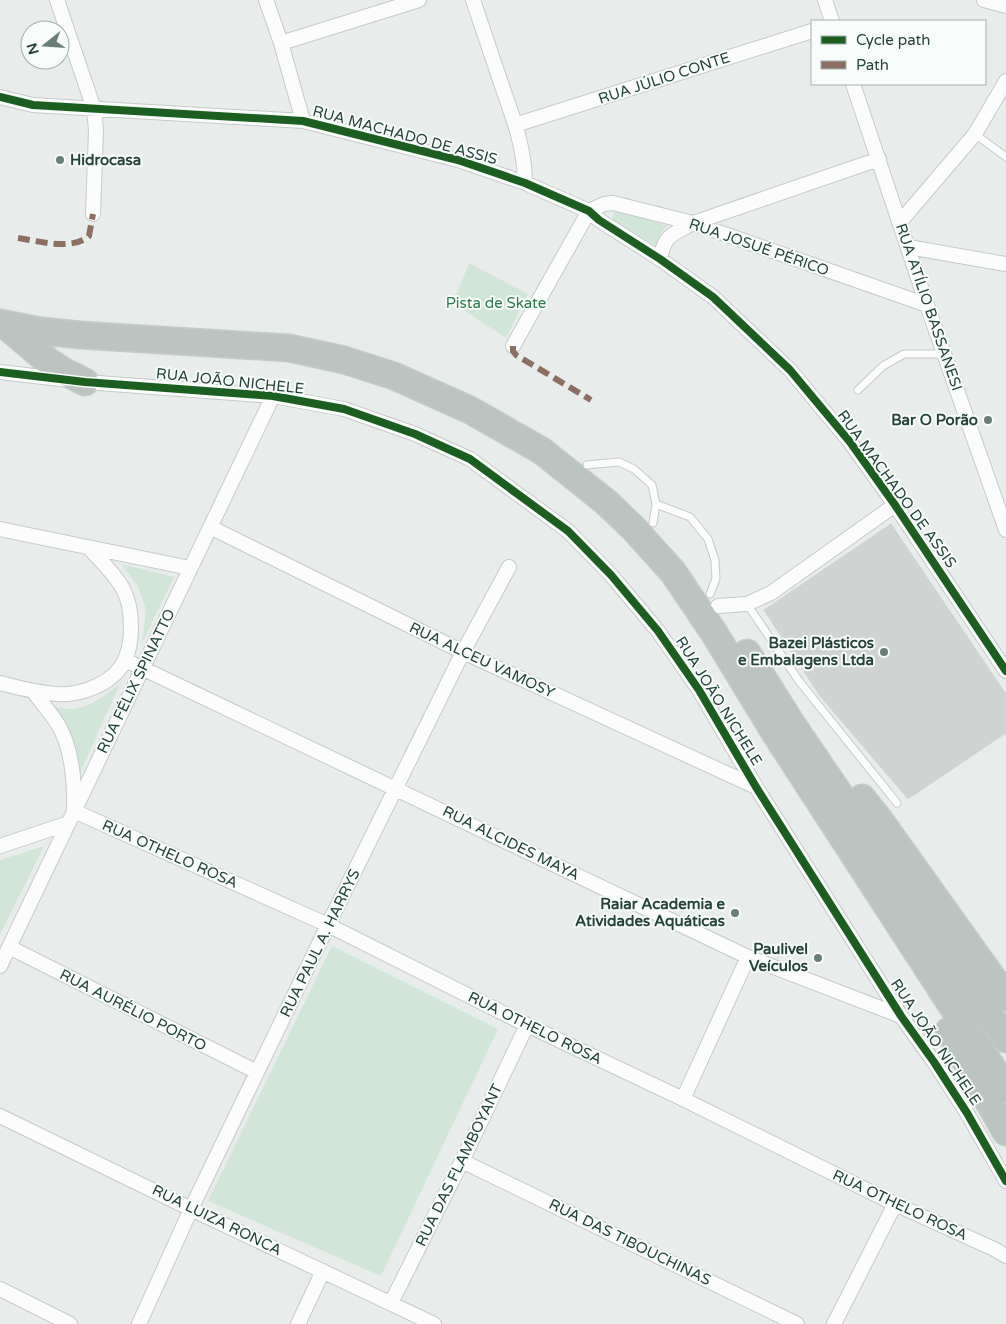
<svg xmlns="http://www.w3.org/2000/svg" width="1006" height="1324" viewBox="0 0 1006 1324" font-family="'Varela Round',sans-serif">
<style>
.green{fill:#d1e6d8}
.building{fill:#cfd4d2;stroke:#d1d6d4}
.lines{fill:none;stroke-linecap:round;stroke-linejoin:round}
.lane-casing{stroke:#c5cac8;stroke-width:9}
.street-casing{stroke:#c5cac8;stroke-width:16}
.highway-casing{stroke:#c3ccc9;stroke-width:29}
.lane{stroke:#fcfcfc;stroke-width:7}
.street{stroke:#fcfcfc;stroke-width:14}
.highway{stroke:#bcc4c2;stroke-width:26}
.quiet{stroke:#8d6e63;stroke-width:6;stroke-dasharray:12 6;stroke-linecap:butt}
.cycleway-casing{stroke:#f7fbf9;stroke-width:11}
.cycleway{stroke:#1b5e20;stroke-width:8}
.poi-dot{fill:#697e78;stroke:#f7fbf9;stroke-width:2}
.labels{text-anchor:middle;stroke-width:4;stroke-linejoin:round;paint-order:stroke}
.street-label{font-size:15px;fill:#24423a;stroke:#f7fbf9}
.poi-label{font-size:15px;font-weight:bold;fill:#24423a;stroke:#f7fbf9;text-anchor:end}
.park-label{font-size:15px;fill:#2d7a4b;stroke:#f7fbf9}
</style>
<rect width="100%" height="100%" fill="#e8edeb"/>
<path class="green" d="M619 209 667 226C660 233 658 238 658 247L615 223 612 217 614 212Z
M469 263 528 294 506 338 453 303Z
M121 564 174 577 142 643 146 610 138 586Z
M120 684 80 773C77 748 70 728 56 707 61 708 68 709 73 709 91 707 106 694 120 684Z
M44 846 0 935V860Z
M332 946 498 1029 381 1276 208 1201Z"/>
<path class="building" d="M891 524 1006 694V733L908 799 820 696 764 610Z"/>
<g class="lines">
<defs>
<path id="lane" d="M975 134 1006 157
M858 390 883 366 904 354H945
M587 465 619 462 634 469 652 485 656 504 653 523
M656 504 690 517 708 539 715 560 716 579 710 594
M747 604 799 681 897 803"/>
<path id="street" d="M57 0 94 109 96 130 93 214
M266 0 281 43 303 121
M473 0C483 30 493 59 503 89 514 120 525 150 525 183
M825 0 832 21
M984 0 1006 6
M281 43 419 0
M853 84 927 305 1006 530
M0 97 33 105 303 121 458 160 525 183 589 211 599 220 660 259 713 297 790 370 850 442 895 505 1006 671
M515 125 812 31
M589 211 604 204 613 203 693 223 927 305
M900 222 975 134 1006 81
M908 247 1006 264
M660 259C665 234 672 235 693 223L879 159
M513 346 589 211
M0 372 85 382 273 396 344 409 415 434 470 459 568 531 611 575 658 631 699 690 756 787 901 1016 934 1062 967 1113 1006 1181
M210 527 463 652 756 787
M0 529 190 568
M718 606 747 604 771 593 895 505
M125 660 748 957 901 1016
M0 683C19 688 37 693 57 694 66 695 77 693 87 690 119 679 131 660 131 627 131 615 129 600 123 589 115 574 101 561 89 548
M33 691C41 702 50 712 57 723 72 746 75 783 74 811L328 925 527 1025 683 1099 895 1204 994 1249 1006 1256
M0 846 69 823
M9 947 257 1072
M0 966 273 396
M683 1099 748 957
M0 1116 191 1209 434 1324
M462 1161 797 1324
M0 1289 70 1324
M391 1303 462 1161 527 1025
M139 1324 191 1209 328 925 463 652 509 567
M298 1324 323 1271
M834 1324 895 1204"/>
<path id="highway" d="M0 323 41 331 80 335 289 348 344 360 394 376 470 410 542 451 606 502 634 529 673 572 716 636 775 733 1006 1089
M6 326 48 361 63 371 85 382
M747 653 791 723 1006 1039
M862 798 878 818 1006 997
M949 1031 1006 1132"/>
</defs>
<use href="#lane" class="lane-casing"/>
<use href="#street" class="street-casing"/>
<use href="#highway" class="highway-casing"/>
<use href="#lane" class="lane"/>
<use href="#street" class="street"/>
<use href="#highway" class="highway"/>
<path class="quiet" d="M18 238C38 241 72 251 89 236L93 214
M513 346V351L516 355 591 400"/>
<defs>
<path id="cycleway" d="M0 97 33 105 303 121 458 160 525 183 589 211 599 220 660 259 713 297 790 370 850 442 895 505 1006 671
M0 372 85 382 273 396 344 409 415 434 470 459 568 531 611 575 658 631 699 690 756 787 901 1016 934 1062 967 1113 1006 1181"/>
</defs>
<use href="#cycleway" class="cycleway-casing"/>
<use href="#cycleway" class="cycleway"/>
</g>
<g class="poi-dot">
<circle cx="60" cy="160" r="5"/>
<circle cx="988" cy="420" r="5"/>
<circle cx="884" cy="652" r="5"/>
<circle cx="735" cy="913" r="5"/>
<circle cx="818" cy="958" r="5"/>
</g>
<g class="labels">
<g class="street-label">
<text transform="translate(664 78) rotate(-18)" y="5">RUA JÚLIO CONTE</text>
<text transform="translate(405 135) rotate(15)" y="5">RUA MACHADO DE ASSIS</text>
<text transform="translate(759 247) rotate(19)" y="5">RUA JOSUÉ PÉRICO</text>
<text transform="translate(929 307) rotate(71)" y="5">RUA ATÍLIO BASSANESI</text>
<text transform="translate(230 381) rotate(6)" y="5">RUA JOÃO NICHELE</text>
<text transform="translate(897 489) rotate(54)" y="5">RUA MACHADO DE ASSIS</text>
<text transform="translate(482 660) rotate(25)" y="5">RUA ALCEU VAMOSY</text>
<text transform="translate(136 681) rotate(-64)" y="5">RUA FÉLIX SPINATTO</text>
<text transform="translate(719 701) rotate(58)" y="5">RUA JOÃO NICHELE</text>
<text transform="translate(511 843) rotate(26)" y="5">RUA ALCIDES MAYA</text>
<text transform="translate(170 854) rotate(24)" y="5">RUA OTHELO ROSA</text>
<text transform="translate(320 943) rotate(-64)" y="5">RUA PAUL A. HARRYS</text>
<text transform="translate(133 1010) rotate(27)" y="5">RUA AURÉLIO PORTO</text>
<text transform="translate(535 1028) rotate(26)" y="5">RUA OTHELO ROSA</text>
<text transform="translate(936 1042) rotate(56)" y="5">RUA JOÃO NICHELE</text>
<text transform="translate(459 1165) rotate(-64)" y="5">RUA DAS FLAMBOYANT</text>
<text transform="translate(900 1205) rotate(25)" y="5">RUA OTHELO ROSA</text>
<text transform="translate(217 1220) rotate(26)" y="5">RUA LUIZA RONCA</text>
<text transform="translate(630 1242) rotate(26)" y="5">RUA DAS TIBOUCHINAS</text>
</g>
<g class="poi-label">
<text x="70" y="165" text-anchor="start">Hidrocasa</text>
<text x="978" y="425">Bar O Porão</text>
<text x="874" y="648">Bazei Plásticos<tspan x="874" dy="17">e Embalagens Ltda</tspan></text>
<text x="725" y="909">Raiar Academia e<tspan x="725" dy="17">Atividades Aquáticas</tspan></text>
<text x="808" y="954">Paulivel<tspan x="808" dy="17">Veículos</tspan></text>
</g>
<g class="park-label">
<text x="496" y="308">Pista de Skate</text>
</g>
</g>
<rect x="811" y="20" width="175" height="65" fill="#f7fbf9" stroke="#a3b1ad"/>
<rect x="821" y="36" width="25" height="8" fill="#1b5e20" stroke="#a3b1ad"/>
<text x="856" y="45" font-size="15" fill="#24423a">Cycle path</text>
<rect x="821" y="61" width="25" height="8" fill="#8d6e63" stroke="#a3b1ad"/>
<text x="856" y="70" font-size="15" fill="#24423a">Path</text>
<g transform="translate(45 45) rotate(253)"><circle r="24" fill="#f7fbf9" stroke="#a3b1ad"/>
<path d="M0-4L9 19L0 12L-9 19Z" fill="#697e78"/>
<text y="-8" font-size="14" font-weight="bold" text-anchor="middle" fill="#24423a">N</text>
</g>
</svg>
